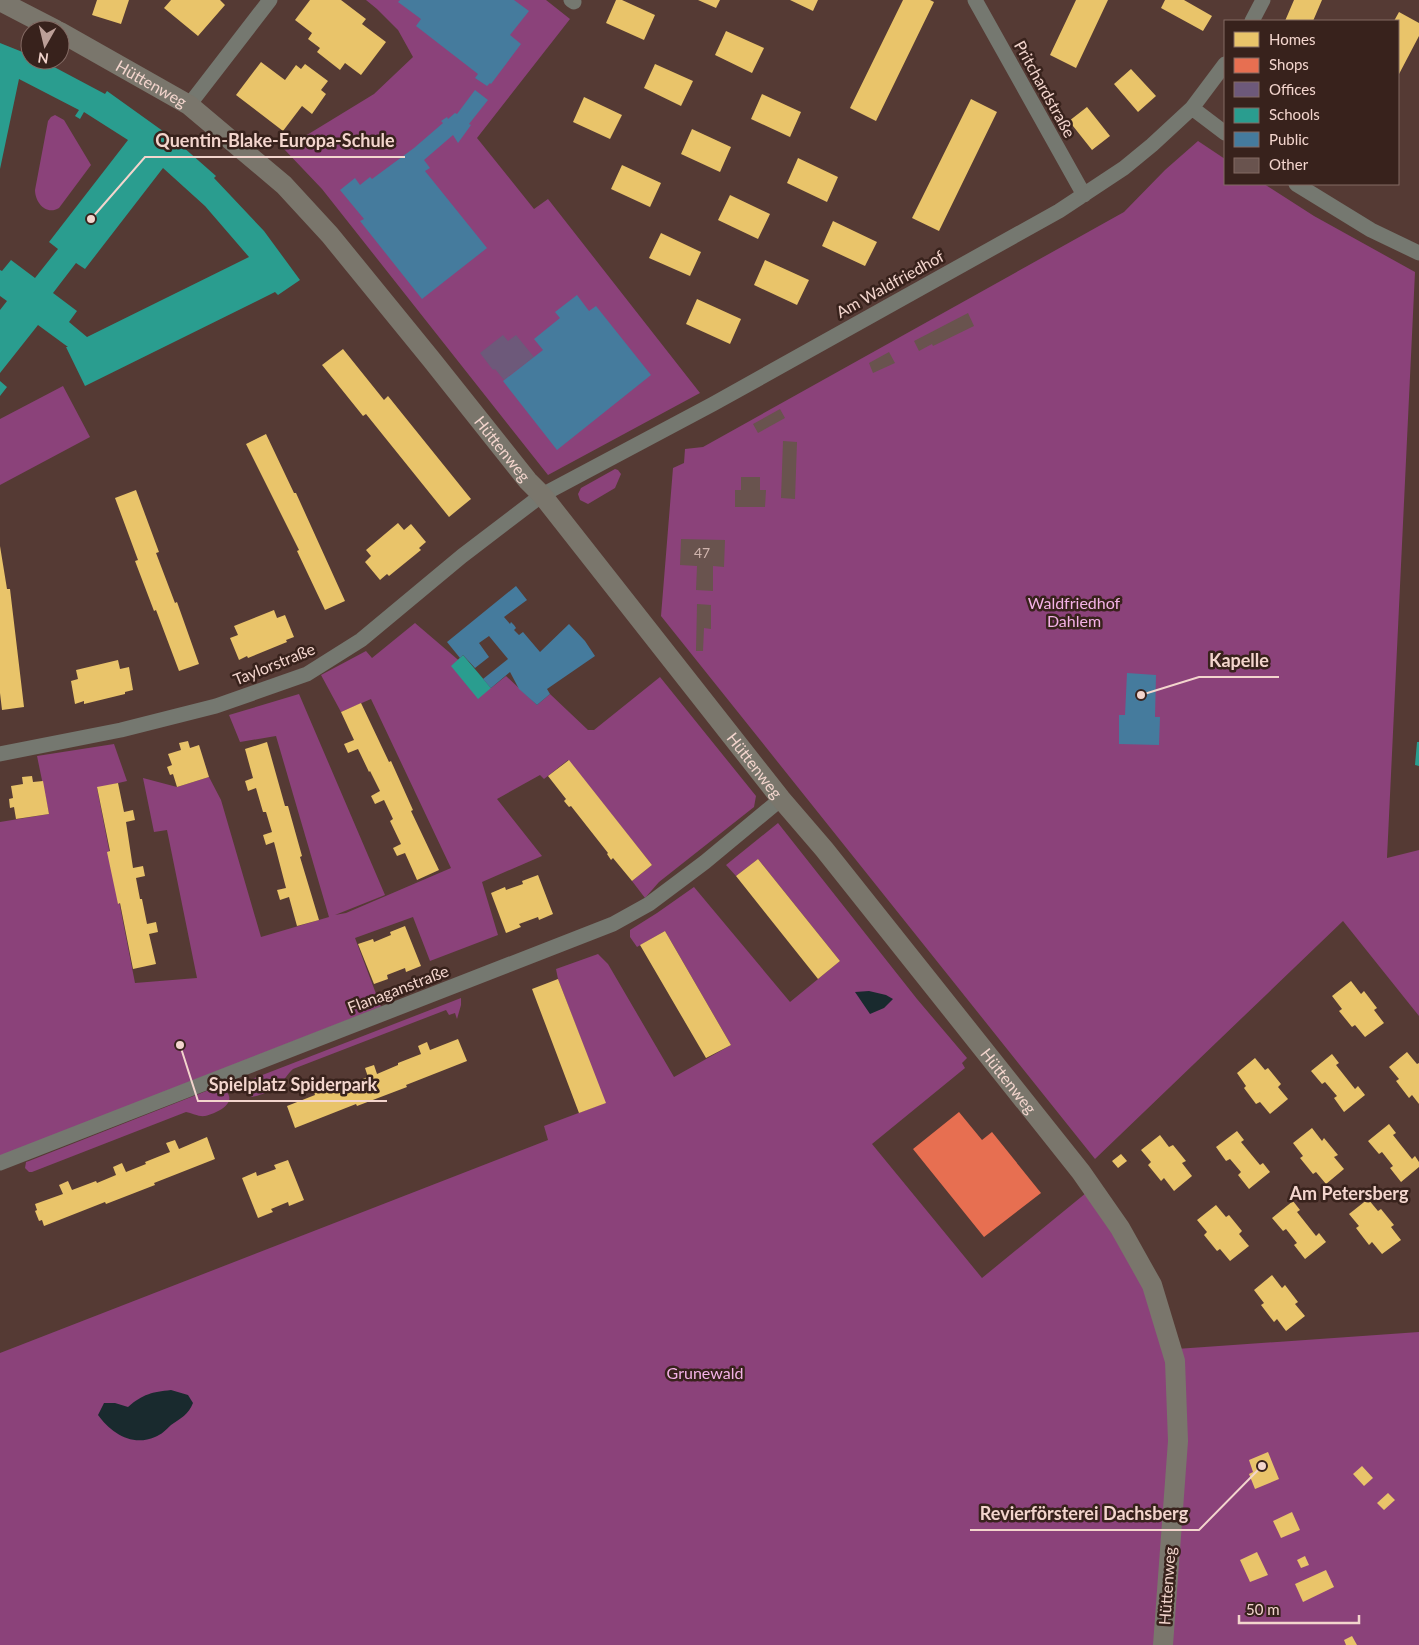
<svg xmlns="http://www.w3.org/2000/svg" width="1419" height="1645" viewBox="0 0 1419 1645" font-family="Lato,sans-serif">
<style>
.green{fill:#8b427a}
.water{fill:#192a2e}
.homes{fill:#e9c46a}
.shops{fill:#e76f51}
.offices{fill:#6d597a}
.schools{fill:#2a9d8f;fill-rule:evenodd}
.public{fill:#457b9d}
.building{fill:#69534e}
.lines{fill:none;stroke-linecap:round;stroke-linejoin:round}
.minor{stroke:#757870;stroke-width:15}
.major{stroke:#7a766c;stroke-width:20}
.labels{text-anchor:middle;stroke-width:5;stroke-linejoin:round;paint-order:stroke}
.number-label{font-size:14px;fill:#d0b4ad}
.street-label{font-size:16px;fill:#f3d5cd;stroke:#38221c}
.park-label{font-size:16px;fill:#f4b2e6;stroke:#38221c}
.neighbourhood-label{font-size:18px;font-weight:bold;fill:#f3d5cd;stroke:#38221c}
.leader{fill:none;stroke:#f3d5cd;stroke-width:2}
.callout-dot{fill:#f3d5cd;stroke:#38221c;stroke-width:2}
.callout-label{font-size:18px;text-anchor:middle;font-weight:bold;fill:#f3d5cd;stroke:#38221c;stroke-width:5;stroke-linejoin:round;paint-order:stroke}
</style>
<rect width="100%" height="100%" fill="#553a34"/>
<path class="green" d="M366 0H546L570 19 477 138 534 209 548 199 700 393 548 475 322 189 284 149 374 94 413 57 398 30 377 9Z
M55 115 64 120 91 165 59 208C46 216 35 202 35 190L48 121 51 117Z
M1198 141 1225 159V184H1264L1314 216 1415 272 1387 858 1419 850V1016L1343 921 1095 1159 661 616 673 468 684 463 685 449 703 447 1124 212 1165 170Z
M63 386 90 437 0 485V419Z
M615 469 618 470 621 474 615 488 588 504 580 500 578 494 581 488Z
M415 623 491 688 506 676 537 705 550 694 588 730H594L660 677 756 796 754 807 659 882 645 898 632 881 652 865 568 760 544 779 540 775 497 799 542 856 482 882 498 935 430 961 413 917 355 938 381 1007 0 1156V822L49 814 37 756 114 744 127 781 97 788 135 983 197 978 167 830 154 832 143 778 177 787 209 777 221 800 261 937 329 917 276 736 240 742 229 715 299 694 385 895 335 915 346 913 451 868 371 699 341 712 321 675 366 651 372 658Z
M778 823 917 999 967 1058 962 1063 965 1068 872 1144 982 1278 1086 1193C1111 1227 1131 1258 1147 1297 1153 1314 1157 1332 1162 1350L1419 1332V1645H0V1353L548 1140 544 1126 605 1103 558 979 556 969 598 954 608 964 674 1077 731 1045 665 931 637 947 630 937V930L657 913 694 887 790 1002 840 961 758 859 736 876 726 865Z
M461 998V1005L457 1019 455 1013 449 1015 446 1010 293 1069C287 1074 285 1080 279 1085 273 1091 261 1095 252 1097 245 1095 242 1090 242 1083Z
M219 1086C242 1099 222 1112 205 1116 199 1117 192 1113 186 1112L32 1172H29L25 1168 26 1162 29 1161Z"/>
<path class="water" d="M869 991 886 995 893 999 884 1008 870 1014 855 992Z
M171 1390 188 1395 193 1403C189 1414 180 1419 171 1425 167 1429 161 1435 155 1437 132 1447 111 1433 98 1415L104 1403H115L128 1407C143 1394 152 1392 171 1390Z"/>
<path class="homes" d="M97 0H129L121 24 92 15Z
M171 0H220L225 5 198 36 164 8Z
M310 0H341L366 19 362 24 386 42 361 75 345 63 340 70 317 52 320 48 308 39 312 33 295 20Z
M616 0H622L655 15 644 40 606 23Z
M698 0H720L716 8Z
M790 0H818L813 11Z
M903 0H930L934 2 876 121 850 108Z
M1076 0H1108L1076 68 1050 55Z
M1165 0H1184L1212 16 1203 31 1161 8Z
M1294 0H1322L1313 21H1285Z
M1399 12 1419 23V36L1398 76V21H1394Z
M726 31 764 48 752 73 715 55Z
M261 62 285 80 296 65 301 69 305 64 328 81 321 90 326 94 312 114 302 106 283 131 236 95Z
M655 64 693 81 681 106 644 88Z
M1131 69 1156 96 1138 112 1114 84Z
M762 94 801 112 790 137 751 119Z
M584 97 622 115 610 139 573 122Z
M971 99 997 112 939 231 912 218Z
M1087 107 1110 136 1092 150 1069 121Z
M692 129 731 147 720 172 681 154Z
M798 158 838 177 827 202 787 183Z
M622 165 661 183 650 207 611 189Z
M730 195 770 214 758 239 718 220Z
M833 221 877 242 865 266 822 246Z
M661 233 701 252 690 276 649 258Z
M765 260 809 280 797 305 754 285Z
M697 299 741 319 730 344 686 324Z
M343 349 384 400 388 396 471 499 449 517 366 414 363 416 322 365Z
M266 434 294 493H296L345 601 325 610 297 551 299 550 246 444Z
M136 490 159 552 156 553 175 603 177 602 199 664 179 671 156 610 154 611 135 561 138 560 115 498Z
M398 523 404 530 411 524 426 542 419 548 421 550 389 576 387 574 380 580 365 562 371 556 366 550Z
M0 546 7 589H10L24 707 2 710 0 693Z
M274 610 277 618 285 615 294 637 286 640 287 642 248 658 247 656 239 660 230 638 238 635 234 626Z
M118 660 120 669 129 667 133 690 125 692V694L84 704V701L75 704 71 681 78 679 76 670Z
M361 703 389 762 391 761 413 810 411 811 439 870 417 880 405 853 397 856 393 848 401 844 390 821 393 819 384 800 375 804 371 796 380 791 370 771 369 772 358 749 348 753 344 744 354 740 341 712Z
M188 741 190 748 199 745 209 777 177 787 173 774 170 775 167 767 172 765 168 754 181 750 179 743Z
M267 742 285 806H288L302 856 300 857 319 920 297 926 289 897 280 900 277 890 286 888 274 842 266 845 263 835 272 832 266 812H263L256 788 248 791 245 781 253 778 245 749Z
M569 760 652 865 632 881 613 858 611 860 607 854 608 853 571 806 569 807 564 801 566 799 548 776Z
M32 776 33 782 43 781 49 814 16 819 14 807 10 808 9 799 13 798 11 786 23 784 22 777Z
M118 783 124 812 133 810 135 820 126 822 133 868 143 866 145 876 136 878 140 899H142L147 924 156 922 158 932 149 934 156 964 133 969 120 903 118 904 107 852 110 851 97 787Z
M758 859 840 961 818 979 736 876Z
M538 875 553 914 539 920 538 917 519 924 521 927 506 933 491 893 505 887 506 890 523 884 522 881Z
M405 926 421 966 406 972 405 968 387 975 388 979 374 984 358 944 373 939 374 942 391 935 390 932Z
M665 931 731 1045 706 1058 640 945Z
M558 979 606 1103 579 1113 532 989Z
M1351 981 1361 994 1364 991 1377 1008 1374 1010 1384 1023 1365 1037 1355 1025 1352 1027 1339 1011 1342 1009 1332 996Z
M458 1039 467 1061 406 1085 407 1087 357 1106 356 1104 295 1128 287 1106 315 1095 312 1087 321 1083 324 1091 348 1082V1084L368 1077 365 1068 374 1065 377 1074 398 1065V1063L421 1054 418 1046 427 1042 430 1050Z
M1407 1052 1417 1064 1419 1063V1104L1412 1095 1409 1098 1396 1081 1399 1079 1389 1067Z
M1332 1054 1339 1063 1336 1065 1355 1089 1358 1086 1365 1095 1344 1112 1334 1098 1337 1096 1325 1082 1322 1084 1311 1071Z
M1255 1058 1265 1070 1268 1068 1281 1084 1278 1087 1288 1099 1270 1114 1260 1102 1256 1104 1244 1088 1246 1086 1237 1073Z
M1389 1124 1396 1133 1393 1135 1412 1159 1415 1156 1419 1162V1167L1401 1182 1390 1168 1393 1166 1382 1152 1379 1154 1368 1141Z
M1312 1128 1322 1141 1324 1138 1338 1155 1334 1157 1344 1169 1326 1184 1316 1172 1313 1174 1300 1158 1303 1156 1293 1143Z
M1237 1131 1244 1140 1241 1142 1260 1165 1263 1163 1270 1172 1249 1189 1238 1175 1241 1172 1230 1159 1226 1161 1216 1147Z
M1160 1135 1169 1147 1173 1145 1186 1161 1182 1163 1192 1176 1174 1191 1164 1178 1161 1181 1148 1165 1151 1162 1141 1150Z
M207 1137 215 1159 154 1183 155 1185 106 1204 105 1202 44 1226 42 1220 39 1221 35 1211 37 1210 35 1204 63 1194 59 1185 68 1181 72 1190 96 1181 97 1183 116 1175 113 1167 122 1163 126 1172 146 1164 145 1162 170 1152 166 1143 175 1140 179 1149Z
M1121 1154 1127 1161 1118 1168 1112 1161Z
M288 1160 304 1200 289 1206 288 1202 271 1209 273 1212 258 1218 242 1178 256 1172 257 1176 276 1169 274 1165Z
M1368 1199 1378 1211 1381 1209 1394 1225 1391 1227 1401 1240 1382 1254 1372 1242 1369 1245 1356 1228 1359 1226 1349 1214Z
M1293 1201 1300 1210 1297 1212 1316 1236 1319 1233 1326 1242 1305 1259 1294 1245 1297 1243 1286 1229 1283 1231 1272 1218Z
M1216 1205 1226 1217 1229 1215 1242 1231 1239 1234 1249 1246 1230 1261 1220 1249 1217 1251 1204 1235 1207 1232 1197 1220Z
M1272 1275 1282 1288 1285 1285 1298 1302 1295 1304 1305 1316 1286 1331 1277 1319 1274 1322 1261 1305 1264 1303 1254 1290Z
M1268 1452 1279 1479 1255 1489 1249 1474 1253 1472 1249 1460Z
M1362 1466 1373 1478 1364 1486 1353 1474Z
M1388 1493 1395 1500 1384 1510 1377 1503Z
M1292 1512 1300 1530 1281 1538 1273 1521Z
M1257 1552 1268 1575 1250 1582 1240 1560Z
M1305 1556 1309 1565 1301 1568 1297 1560Z
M1326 1570 1334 1587 1303 1602 1295 1584Z
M1352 1636 1357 1645H1346L1344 1640Z"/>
<path class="shops" d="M959 1112 982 1140 992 1132 1041 1193 984 1237 913 1149Z"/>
<path class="offices" d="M503 335 508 341 516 335 534 357 504 380 495 369 493 370 480 353Z"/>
<path class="schools" d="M0 43 30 55V60H41L105 94 107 91 174 139 216 176 214 178 264 231 300 280 278 295 275 292 85 386 66 347H68L38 325 0 373V310L7 301 0 296V270L2 271 11 260 35 278 58 249 49 242 128 140 84 112 80 119 75 116 79 110 19 79 0 169ZM163 168 205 206 249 257 87 337 69 322 77 311 53 293 76 263 85 269Z
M0 381 7 387 0 396Z
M463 655 491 688 478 699 451 666Z
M1417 742H1419V766L1415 765Z"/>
<path class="public" d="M400 0H514L529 11 510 35 521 44 491 84 490 83 487 86 475 78 478 74 416 26 421 19 398 2Z
M475 90 488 100 469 124 471 125 458 143 453 135 424 160 430 168 425 171 487 248 422 299 360 221 364 219 340 190 355 178 360 185 370 177 372 179 414 148 443 123 441 121 447 117 448 119 455 113 457 114Z
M577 295 589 311 596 306 651 375 557 450 503 381 543 350 534 339 560 318 555 312Z
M516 586 527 600 504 617 510 624 511 622 514 625 516 628 514 630 519 635 523 632 540 652 569 624 585 641 595 656 547 689 550 694 537 705 519 689 510 672 491 688 483 679 508 659 489 636 479 643 489 657 475 668 463 655 460 658 447 642Z
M1127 673 1156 675 1155 717H1160L1159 745 1119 744V715H1125Z"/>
<path class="building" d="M968 313 974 326 933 346 932 344 919 351 914 341Z
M889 352 895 363 873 373 869 363Z
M780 409 785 418 758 433 753 424Z
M783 441 797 442 795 499 781 498Z
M741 477H760V490H766L765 507H735V490H741Z
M681 539 725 540 724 567 713 566V591L696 590 697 566 680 565Z
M697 604 711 605V629L704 628 703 651H696Z"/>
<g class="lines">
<path class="minor" d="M571 0 574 2
M975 0 1084 195
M1252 21 1263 0
M189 105 270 0
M1192 108 1225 133
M1296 184 1371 230 1419 253
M0 754 121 730 216 706 307 674 361 640 462 556 542 495 713 404 1059 211 1124 168 1152 145 1192 108 1225 64
M0 1163 613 924 649 904 705 862 781 799"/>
<g class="major">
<path d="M0 1 56 30"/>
<path id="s1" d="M60 32 189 105 284 185 330 235 431 359 528 481 542 495 781 799 824 849 1081 1172 1120 1228 1152 1285 1175 1361 1178 1441 1163 1645"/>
</g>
</g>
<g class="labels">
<g class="number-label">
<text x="702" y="558">47</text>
</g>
<g class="street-label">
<text dy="6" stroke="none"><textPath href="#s1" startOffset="105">Hüttenweg</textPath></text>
<text transform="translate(1045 89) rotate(61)" y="6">Pritchardstraße</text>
<text transform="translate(890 284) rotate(-29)" y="6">Am Waldfriedhof</text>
<text dy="6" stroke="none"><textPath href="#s1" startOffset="615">Hüttenweg</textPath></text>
<text transform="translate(274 664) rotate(-22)" y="6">Taylorstraße</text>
<text dy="6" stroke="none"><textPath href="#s1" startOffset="1020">Hüttenweg</textPath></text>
<text transform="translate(398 989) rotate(-21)" y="6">Flanaganstraße</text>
<text dy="6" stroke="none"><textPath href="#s1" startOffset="1425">Hüttenweg</textPath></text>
<text transform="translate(1167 1586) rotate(-86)" y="6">Hüttenweg</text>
</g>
<g class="park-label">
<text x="1074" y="609">Waldfriedhof<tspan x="1074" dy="18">Dahlem</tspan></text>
<text x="705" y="1379">Grunewald</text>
</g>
<g class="neighbourhood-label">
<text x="1349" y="1200">Am Petersberg</text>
</g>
</g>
<path class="leader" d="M91 219L145 157H405M1141 695L1199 677H1279M180 1045L198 1101H387M1262 1466L1199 1530H970"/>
<g class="callout-dot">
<circle cx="91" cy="219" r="5"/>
<circle cx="1141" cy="695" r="5"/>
<circle cx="180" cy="1045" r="5"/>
<circle cx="1262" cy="1466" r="5"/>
</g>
<g class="callout-label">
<text x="275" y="147">Quentin-Blake-Europa-Schule</text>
<text x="1239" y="667">Kapelle</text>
<text x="293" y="1091">Spielplatz Spiderpark</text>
<text x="1084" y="1520">Revierförsterei Dachsberg</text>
</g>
<rect x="1224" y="20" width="175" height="165" fill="#38221c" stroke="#836a63"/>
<rect x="1234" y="32" width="25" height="15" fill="#e9c46a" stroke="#836a63"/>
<text x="1269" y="45" font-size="15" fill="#f3d5cd">Homes</text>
<rect x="1234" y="58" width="25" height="15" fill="#e76f51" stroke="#836a63"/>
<text x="1269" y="70" font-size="15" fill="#f3d5cd">Shops</text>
<rect x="1234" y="82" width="25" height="15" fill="#6d597a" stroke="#836a63"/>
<text x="1269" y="95" font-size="15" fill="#f3d5cd">Offices</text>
<rect x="1234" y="108" width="25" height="15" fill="#2a9d8f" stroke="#836a63"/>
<text x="1269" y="120" font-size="15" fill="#f3d5cd">Schools</text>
<rect x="1234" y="132" width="25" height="15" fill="#457b9d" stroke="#836a63"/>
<text x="1269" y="145" font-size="15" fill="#f3d5cd">Public</text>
<rect x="1234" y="158" width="25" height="15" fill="#69534e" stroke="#836a63"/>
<text x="1269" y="170" font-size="15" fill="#f3d5cd">Other</text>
<g transform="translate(45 45) rotate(188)"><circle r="24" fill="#38221c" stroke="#836a63"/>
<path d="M0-4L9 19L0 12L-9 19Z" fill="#bc9f97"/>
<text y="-8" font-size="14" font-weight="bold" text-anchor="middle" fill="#f3d5cd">N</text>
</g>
<path d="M1239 1615v8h120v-8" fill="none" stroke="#f3d5cd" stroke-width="2.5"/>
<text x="1246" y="1615" font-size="15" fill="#f3d5cd" stroke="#38221c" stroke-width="4" paint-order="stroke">50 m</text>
</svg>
